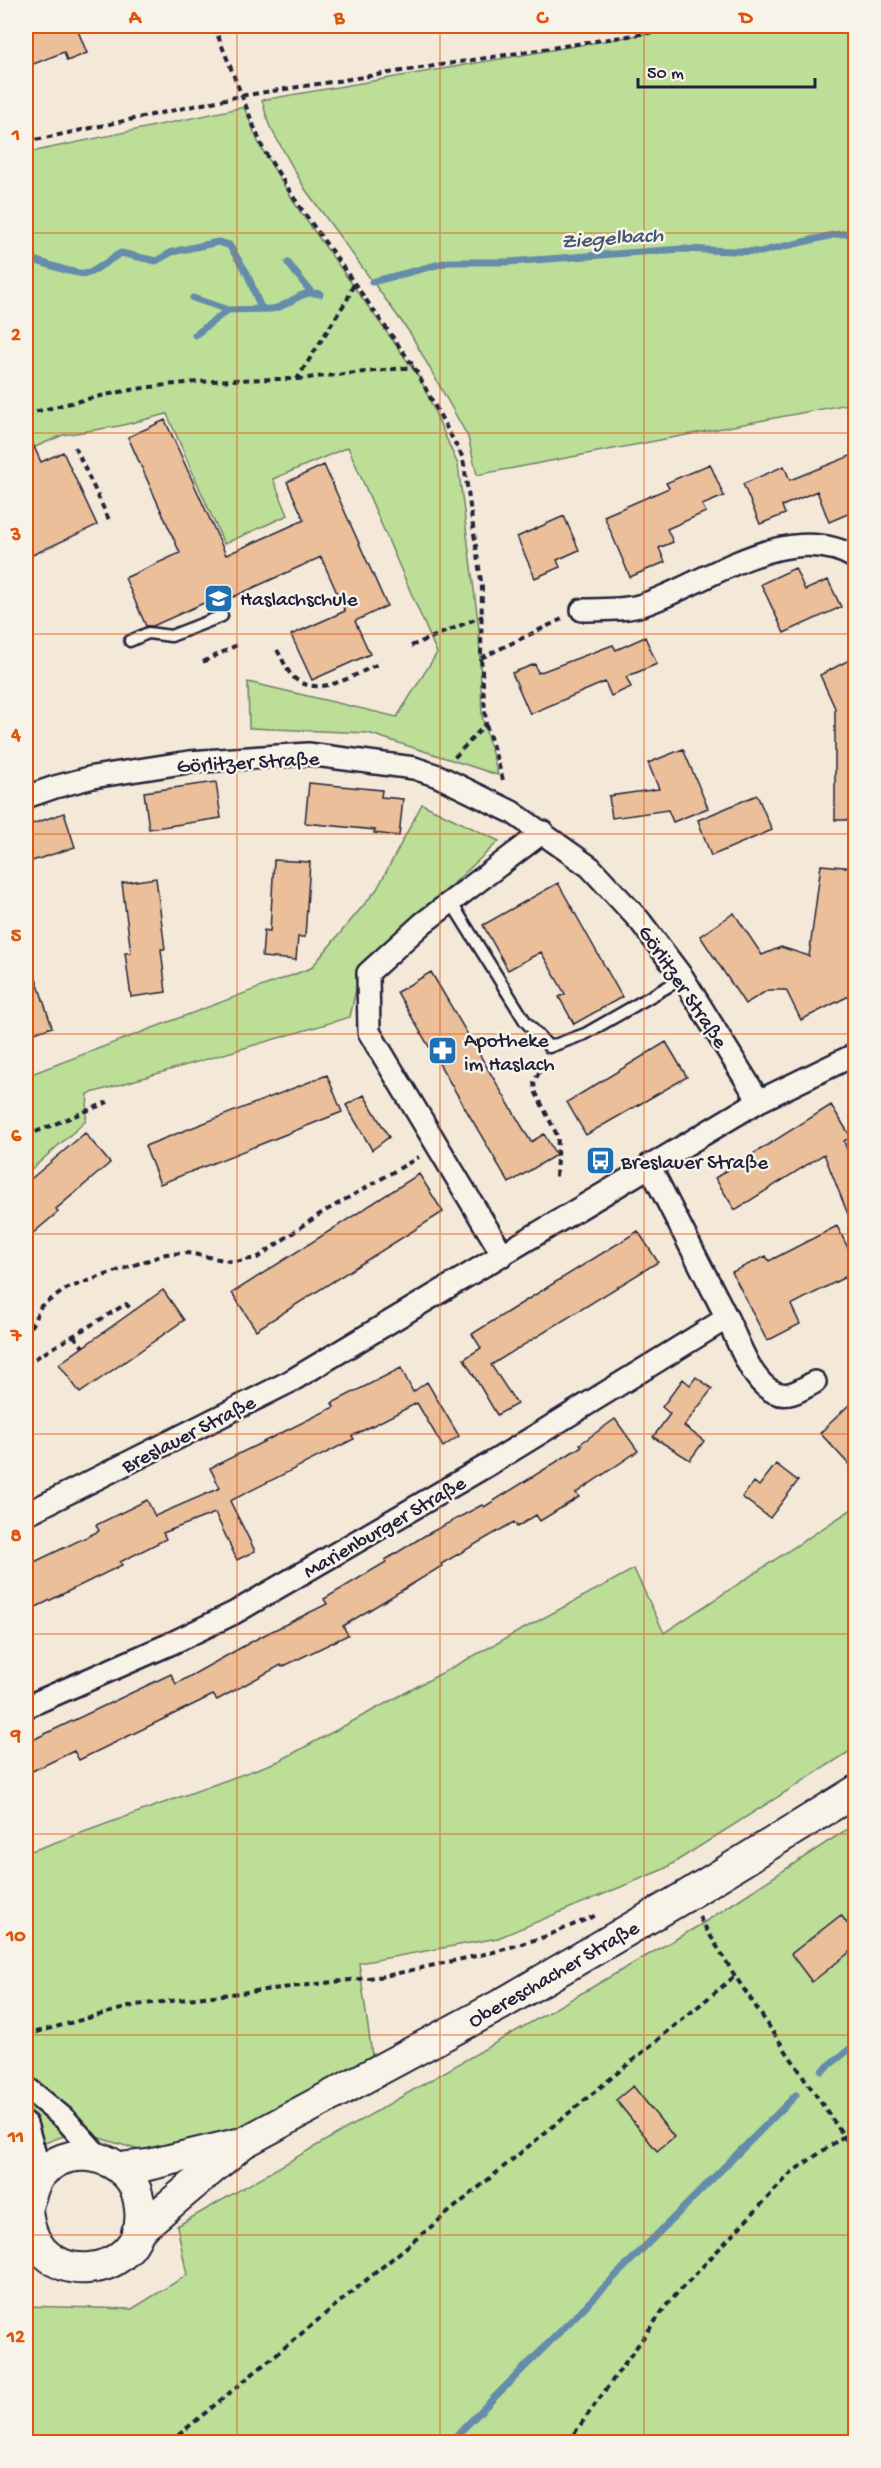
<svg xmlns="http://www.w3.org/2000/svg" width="881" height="2468" viewBox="0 0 881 2468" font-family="'Gochi Hand',sans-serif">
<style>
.green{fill:#bcde97;stroke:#6f8069;stroke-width:1.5}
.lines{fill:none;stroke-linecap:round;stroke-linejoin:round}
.stream{stroke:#658caa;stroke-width:7}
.building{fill:#eabf9a;stroke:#22223b;stroke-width:1.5}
.service-casing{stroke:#22223b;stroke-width:15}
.minor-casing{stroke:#22223b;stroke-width:26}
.secondary-casing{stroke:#22223b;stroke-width:34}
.path{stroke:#22223b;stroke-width:4;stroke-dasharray:6 4.5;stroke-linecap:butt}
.service{stroke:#f7f3e8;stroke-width:10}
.minor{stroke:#f7f3e8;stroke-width:21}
.secondary{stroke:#f7f3e8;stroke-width:30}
.grid{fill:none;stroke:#de560e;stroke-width:1.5;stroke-opacity:0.55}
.labels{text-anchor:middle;stroke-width:5;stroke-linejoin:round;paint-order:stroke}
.poi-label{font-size:21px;fill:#22223b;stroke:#f7f3e8;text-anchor:start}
.street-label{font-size:21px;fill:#22223b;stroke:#f7f3e8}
.water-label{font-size:22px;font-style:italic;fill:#445772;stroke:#f7f3e8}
.neatline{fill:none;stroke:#de560e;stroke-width:2}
.grid-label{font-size:20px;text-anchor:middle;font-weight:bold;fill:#de560e}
</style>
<rect width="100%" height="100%" fill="#f4e9d8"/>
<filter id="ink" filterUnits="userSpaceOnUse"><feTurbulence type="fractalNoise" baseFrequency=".0167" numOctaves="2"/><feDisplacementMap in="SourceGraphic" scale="12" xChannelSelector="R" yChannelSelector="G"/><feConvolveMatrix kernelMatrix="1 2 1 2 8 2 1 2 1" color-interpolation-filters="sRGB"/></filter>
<g filter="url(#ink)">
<path class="green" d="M690 26H855V408L848 404 477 475 468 437 410 333 305 189 269 125 262 100Z
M244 107 259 144 299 210 421 380 458 465 479 629 482 717 498 775 368 733 249 728 248 682 397 717 437 653 348 447 273 479 288 515 224 544 167 414 119 426 63 435 26 451V153Z
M422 804 499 841 360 971 350 1017 88 1094 86 1121 26 1174V1076L311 968 377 889Z
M855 1507V1748L664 1869 498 1938 359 1963 373 2062 223 2143 152 2154 77 2131 26 2150V1853L279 1761 634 1569 664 1633Z
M855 1824V2442H26V2306L132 2309 187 2275 177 2226 700 1925Z"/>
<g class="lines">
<path class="stream" d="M26 258C41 261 78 277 89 273 95 271 113 257 121 253L156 261 172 252 218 242 229 245 247 273 260 306 264 309C287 312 297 288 320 294
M288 263 311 292
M372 282 448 262H508L681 249 760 252 833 235 856 232
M193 298 228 310
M195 335 228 310 264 309
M822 2071 856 2044
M450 2442 796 2095"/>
</g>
<path class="building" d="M26 26H76L87 53 67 61 64 52 26 67Z
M165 420 226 555 304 520 287 482 324 465 387 606 355 621 370 654 312 680 291 635 345 611 321 557 209 608 206 602 153 626H146L125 578 180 553 128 437Z
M26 429 41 462 63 452 97 525 26 558Z
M855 454V511L829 522 817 491 782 506 785 514 760 524 743 484 784 466 790 480Z
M710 464 724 496 702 505 706 512 667 529 673 542 659 548 665 562 630 577 604 516 669 488 666 483Z
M564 516 579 550 557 560 560 567 535 578 517 537Z
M795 568 805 590 828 580 841 607 784 633 761 584Z
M645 637 657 664 626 677 631 687 611 696 605 682 530 714 512 673 535 664 538 673 613 645 616 650Z
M855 657V820H835V708L820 675Z
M683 749 708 808 673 822 668 810 612 818 609 796 659 789 648 763Z
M216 782 221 818 149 829 144 792Z
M309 783 382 790 381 797 403 799 399 836 374 833 375 830 305 823Z
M757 795 772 830 711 856 698 820Z
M64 813 75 847 26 863V826Z
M274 860 310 862 305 937H298L296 960 262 957 264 930 270 931Z
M821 865 855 868V993L801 1020 786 990H768L745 1004 700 936 734 913 762 955 781 947 809 956Z
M156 878 165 949H161L166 992 131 997 125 953H131L122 883Z
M558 883 622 997 574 1024 559 997 565 994 541 952 508 970 483 925Z
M29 957 52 1027 26 1036V958Z
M431 972 531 1142 544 1134 556 1155 509 1183 397 992Z
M666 1042 687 1077 586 1135 567 1102Z
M327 1075 342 1112 160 1184 145 1146Z
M364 1095 389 1137 372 1150 346 1105Z
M831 1105 851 1137 844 1141 855 1172V1232L824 1154 735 1210 715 1178Z
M85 1133 110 1163 56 1209 58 1212 26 1239V1183Z
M419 1174 443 1212 256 1330 232 1293Z
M837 1226 855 1262V1272L791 1305 800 1324 767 1341 732 1272 766 1256 769 1261Z
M638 1231 658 1262 491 1365 517 1404 497 1415 464 1359 481 1348 472 1334Z
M163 1290 184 1320 80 1393 59 1364Z
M401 1368 413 1392 427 1382 459 1436 443 1447 417 1403 352 1436 354 1439 230 1501 255 1551 237 1560 215 1513 163 1533 166 1539 120 1562 122 1565 26 1612V1566L99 1531 96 1525 147 1500 155 1516 220 1488 210 1468 334 1407 332 1403Z
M696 1377 712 1389 684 1426 704 1441 690 1460 653 1437 670 1414 662 1407 683 1379 690 1385Z
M855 1399V1471L820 1433Z
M615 1419 638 1451 576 1493 579 1497 540 1521 536 1515 517 1527 514 1522 441 1564 442 1566 343 1626 348 1635 282 1667 281 1665 217 1700 213 1695 79 1760 74 1751 26 1774V1743L171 1674 176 1684 260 1637 327 1604 324 1599 386 1562 385 1560 424 1536 482 1505 484 1507 582 1446 580 1444Z
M776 1464 798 1481 770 1518 742 1497 754 1482 759 1486Z
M841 1915 855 1934V1948L812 1982 791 1954Z
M633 2086 674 2137 657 2151 616 2100Z"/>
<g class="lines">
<defs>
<path id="service" d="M130 641 148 633 171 636 222 616
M451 902 525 1021 549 1047 585 1034 683 978"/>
<path id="minor" d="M582 610C600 609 624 611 642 605 704 585 788 517 856 558
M26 797 55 787 93 777 189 762 308 754 414 768 438 776 512 812 590 867 640 921 683 978 759 1101
M503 1255 369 1032 368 973 423 923 543 832
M727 1318C739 1342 756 1400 789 1394 797 1393 807 1386 815 1382
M26 1514 291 1381 759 1101 856 1054
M26 1707 170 1644 234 1613 493 1462 727 1318 649 1165
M26 2087 66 2120 99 2157
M26 2124 41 2175"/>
<path id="secondary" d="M120 2168 148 2165 237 2144
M26 2207C32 2196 32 2184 41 2174 66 2147 107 2151 130 2179 136 2187 139 2198 140 2209 149 2279 29 2298 27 2205
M137 2232 243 2143 500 2005 686 1896 856 1791"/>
</defs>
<use href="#service" class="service-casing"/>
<use href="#minor" class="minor-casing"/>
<use href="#secondary" class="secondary-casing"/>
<path class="path" d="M214 26 263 149 300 207 414 367 463 458 482 588 481 658 486 724 452 760
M26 142 240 96 693 26
M297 379 414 367
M26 414C55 407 85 399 115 393 175 381 236 379 297 379L348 298 354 283
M75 447 110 522
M411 646 483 616
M277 650C282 658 286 668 291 675 315 701 354 675 378 664
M481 658 562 619
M203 662 239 644
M486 724 504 783
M544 1063 534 1082 535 1091 558 1137 556 1177
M26 1136 108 1102
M74 1336 83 1347
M26 1337 41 1306 68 1288 166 1254 188 1253 234 1262 257 1258 320 1214 419 1157
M26 1364 126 1304 133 1311
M699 1917 735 1976 856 2154
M26 2035 136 2005 385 1976 498 1951 544 1937 597 1915
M170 2442 735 1976
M568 2442 669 2302 792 2172 856 2128"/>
<use href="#service" class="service"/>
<use href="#minor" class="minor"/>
<use href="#secondary" class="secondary"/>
</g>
</g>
<path class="grid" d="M237 26V2442M440 26V2442M644 26V2442M26 233H856M26 433H856M26 634H856M26 834H856M26 1034H856M26 1234H856M26 1434H856M26 1634H856M26 1834H856M26 2035H856M26 2235H856"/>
<defs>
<symbol id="school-square" viewBox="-11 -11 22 22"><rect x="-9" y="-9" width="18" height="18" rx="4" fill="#1f6fb2" stroke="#f7f3e8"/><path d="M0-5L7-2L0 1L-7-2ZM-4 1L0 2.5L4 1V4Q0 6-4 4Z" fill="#fff"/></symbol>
<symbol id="pharmacy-square" viewBox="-11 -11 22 22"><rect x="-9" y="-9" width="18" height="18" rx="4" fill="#1f6fb2" stroke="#f7f3e8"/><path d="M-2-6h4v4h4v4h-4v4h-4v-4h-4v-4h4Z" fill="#fff"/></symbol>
<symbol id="bus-square" viewBox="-11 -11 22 22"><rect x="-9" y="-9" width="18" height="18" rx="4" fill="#1f6fb2" stroke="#f7f3e8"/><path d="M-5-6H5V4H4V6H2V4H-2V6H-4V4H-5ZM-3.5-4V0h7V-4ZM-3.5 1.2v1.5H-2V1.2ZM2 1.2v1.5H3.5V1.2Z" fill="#fff"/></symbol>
</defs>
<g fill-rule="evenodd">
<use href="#school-square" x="202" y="582" width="33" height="33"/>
<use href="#pharmacy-square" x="426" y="1034" width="33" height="33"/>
<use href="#bus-square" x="584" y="1144" width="33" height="33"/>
</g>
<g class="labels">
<g class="poi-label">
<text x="240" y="605">Haslachschule</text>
<text x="464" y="1046">Apotheke<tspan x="464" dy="24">im Haslach</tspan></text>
<text x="621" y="1168">Breslauer Straße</text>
</g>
<g class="street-label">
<text transform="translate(248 761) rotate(-3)" y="7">Görlitzer Straße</text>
<text transform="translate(684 986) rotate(56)" y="7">Görlitzer Straße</text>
<text transform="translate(188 1433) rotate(-27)" y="7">Breslauer Straße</text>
<text transform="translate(384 1526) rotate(-30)" y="7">Marienburger Straße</text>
<text transform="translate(553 1973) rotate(-30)" y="7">Obereschacher Straße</text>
</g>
<g class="water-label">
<text transform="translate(612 236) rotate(-4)" y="8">Ziegelbach</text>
</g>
</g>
<rect width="881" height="2468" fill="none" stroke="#f7f3e8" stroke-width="66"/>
<path d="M638 78v9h177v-9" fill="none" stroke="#22223b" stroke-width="3"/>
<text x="647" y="78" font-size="18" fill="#22223b" stroke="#f7f3e8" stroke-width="4.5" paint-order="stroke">50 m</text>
<rect x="33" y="33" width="815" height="2402" class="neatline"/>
<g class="grid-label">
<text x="135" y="23">A</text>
<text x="339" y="23">B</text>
<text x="542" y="23">C</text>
<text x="746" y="23">D</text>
<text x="16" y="140">1</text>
<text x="16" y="340">2</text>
<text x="16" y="540">3</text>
<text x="16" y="740">4</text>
<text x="16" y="941">5</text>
<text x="16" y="1141">6</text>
<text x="16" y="1341">7</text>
<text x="16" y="1541">8</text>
<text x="16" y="1741">9</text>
<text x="16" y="1941">10</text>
<text x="16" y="2142">11</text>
<text x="16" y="2342">12</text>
</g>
</svg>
